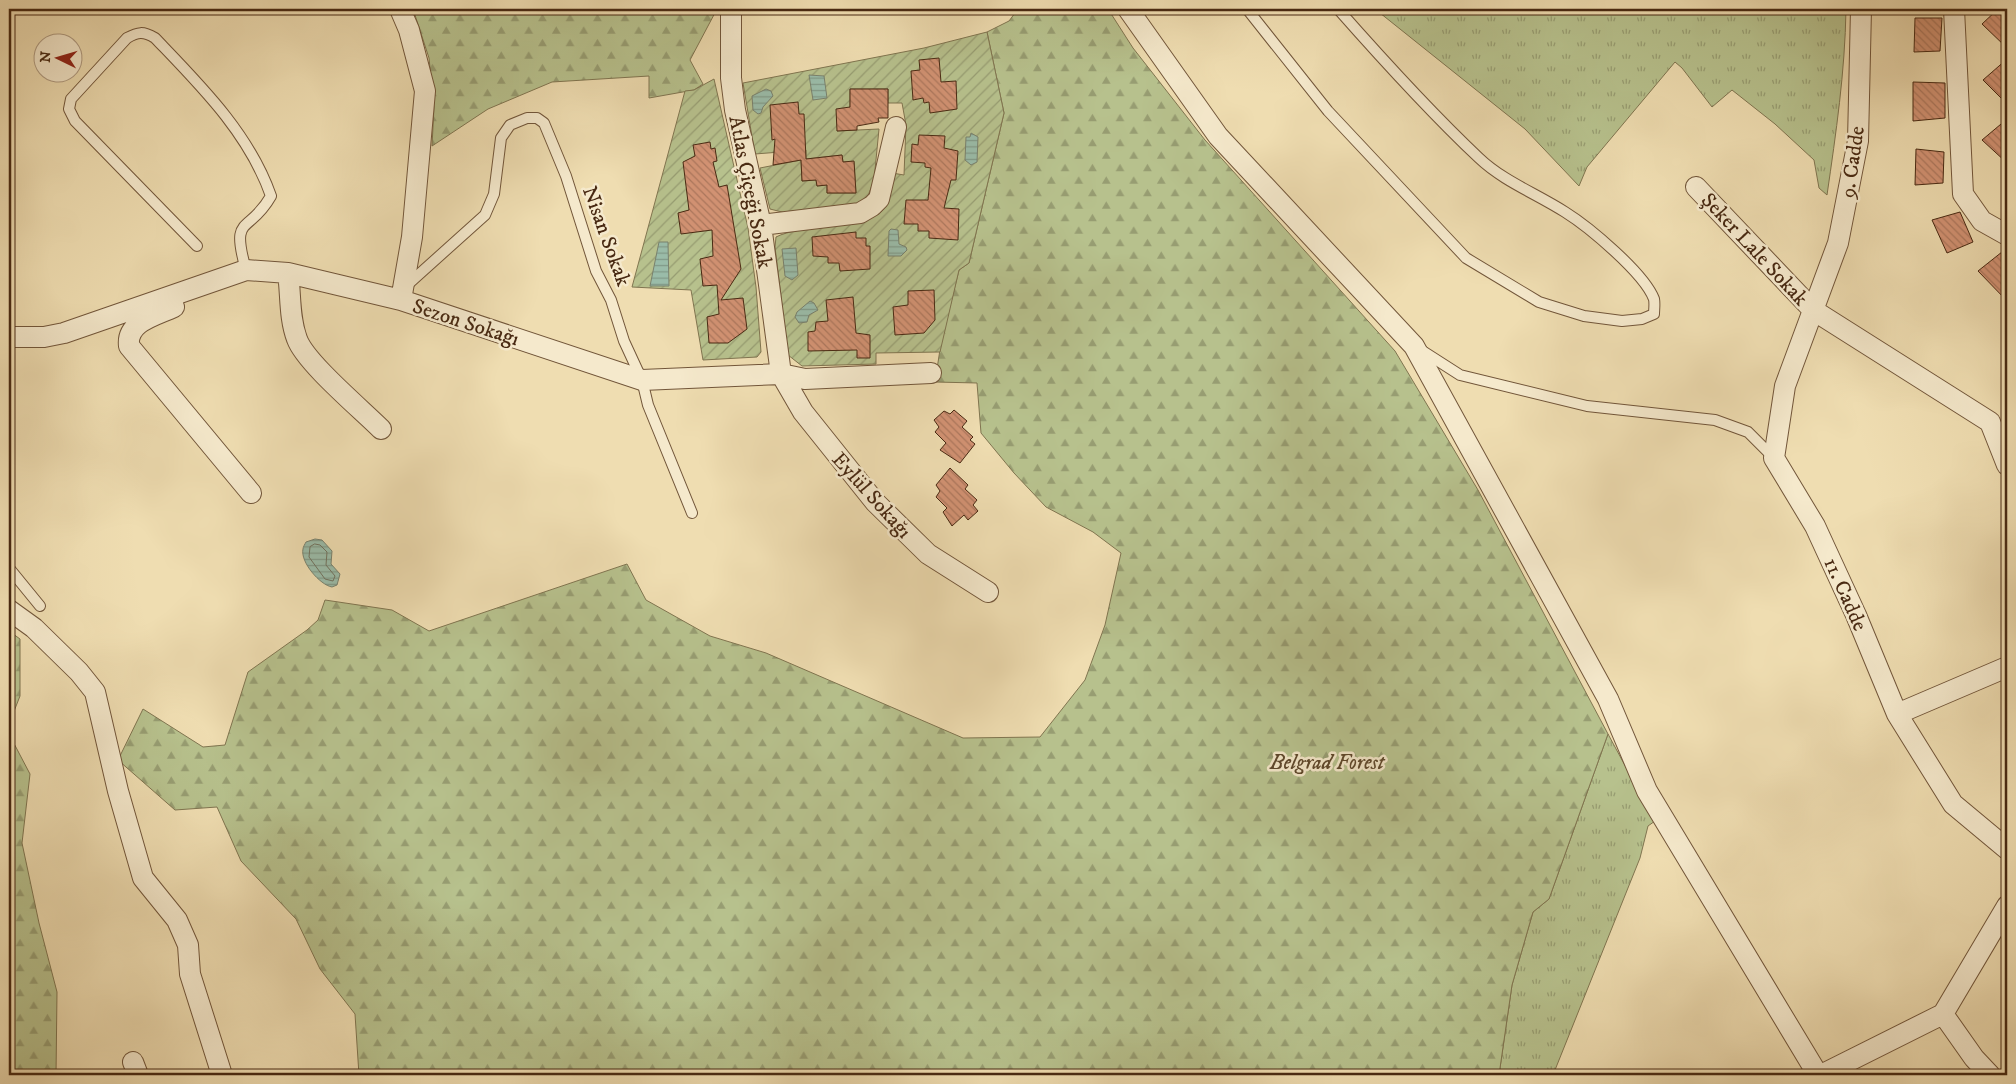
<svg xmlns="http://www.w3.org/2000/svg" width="2016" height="1084" viewBox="0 0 2016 1084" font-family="'IM FELL DW Pica',serif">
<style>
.grass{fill:url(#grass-tufts);stroke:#807550}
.forest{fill:url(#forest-firs);stroke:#807550}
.garden{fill:url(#garden-furrows);stroke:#807550}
.water{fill:url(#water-rules);stroke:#79816d}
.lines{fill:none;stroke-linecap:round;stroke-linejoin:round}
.shore{stroke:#71725e;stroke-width:1}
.building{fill:url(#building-back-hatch);stroke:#482912}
.lane-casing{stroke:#72563a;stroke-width:12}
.street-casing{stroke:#72563a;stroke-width:22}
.lane{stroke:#f5e9cc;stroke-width:10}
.street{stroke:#f5e9cc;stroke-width:20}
.labels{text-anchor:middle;stroke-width:5;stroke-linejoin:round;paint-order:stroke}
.street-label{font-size:21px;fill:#482912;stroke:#f5e9cc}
.park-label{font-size:21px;font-style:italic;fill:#5e472b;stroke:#f5e9cc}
</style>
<defs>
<pattern id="grass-tufts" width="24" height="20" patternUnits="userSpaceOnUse" patternTransform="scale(1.25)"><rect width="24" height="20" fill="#b7c18d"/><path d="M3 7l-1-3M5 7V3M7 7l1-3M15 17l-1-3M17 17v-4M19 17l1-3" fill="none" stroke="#979d72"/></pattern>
<pattern id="forest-firs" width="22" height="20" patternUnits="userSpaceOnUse" patternTransform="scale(1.25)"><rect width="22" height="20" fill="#b7c18d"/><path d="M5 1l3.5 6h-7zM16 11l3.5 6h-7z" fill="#979d72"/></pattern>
<pattern id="garden-furrows" width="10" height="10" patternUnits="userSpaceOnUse" patternTransform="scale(1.25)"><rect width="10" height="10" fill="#b7c18d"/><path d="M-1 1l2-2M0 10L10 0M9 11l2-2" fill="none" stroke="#979d72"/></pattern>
<pattern id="water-rules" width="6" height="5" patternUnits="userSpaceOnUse" patternTransform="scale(1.25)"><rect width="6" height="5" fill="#9abca9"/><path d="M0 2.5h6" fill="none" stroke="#809988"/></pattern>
<pattern id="building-back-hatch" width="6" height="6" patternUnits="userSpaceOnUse" patternTransform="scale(1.25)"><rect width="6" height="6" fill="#d29273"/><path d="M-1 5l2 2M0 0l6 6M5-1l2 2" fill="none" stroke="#ac775d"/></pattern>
</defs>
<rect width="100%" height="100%" fill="#efddb1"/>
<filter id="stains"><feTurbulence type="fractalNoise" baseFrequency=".004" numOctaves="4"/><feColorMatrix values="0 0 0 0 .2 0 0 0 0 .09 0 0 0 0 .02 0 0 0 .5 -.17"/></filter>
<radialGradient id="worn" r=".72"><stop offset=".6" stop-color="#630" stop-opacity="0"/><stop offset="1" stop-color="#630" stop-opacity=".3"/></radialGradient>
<path class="grass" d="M1375 9H1846C1845 72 1836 133 1827 195L1819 188 1814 160 1775 124 1732 90 1712 107 1682 68 1675 62 1587 167 1579 186 1525 129Z
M1608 734 1655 821 1648 826 1640 858 1553 1075H1499L1512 985 1533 912 1549 899Z"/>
<path class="forest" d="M413 9H717L690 60 703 84 694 90 649 98V76L552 82 488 109 432 146 434 107 429 58Z
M1018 9H1108L1133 48 1205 140 1395 351 1478 490 1608 734 1549 899 1533 912 1512 985 1499 1075H359L355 1014 320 969 296 919 241 861 217 807 175 810 118 760 143 709 203 747 225 745 248 672 307 630 318 620 325 600 392 610 429 631 627 564 646 600 710 636 766 653 963 738 1040 737 1085 680 1105 625 1121 553 1093 532 1046 507 1014 473 981 433 977 383 935 382 941 343 959 270 969 263 1004 113 987 32 1009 21Z
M9 631 20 639V696L9 724Z
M9 734 30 774 22 843 39 923 57 992 56 1075H9Z"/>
<path class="garden" d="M987 32 1004 113 969 263 959 270 940 352 876 353V364L802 366 788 355 775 247 776 237C799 225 871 224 882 211 889 202 890 184 892 173L904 175 906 125 902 103H888V89H850V107L837 131 879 129 874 180 868 196 857 205 786 213 770 209 760 168 801 160 802 181 816 180 817 186 827 185V193H856L854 162H843L842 155 806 159V150L755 154 743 83 924 48Z
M714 79 748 228 756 287 761 352 757 357 703 360 691 290 632 287 685 91 694 90Z"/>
<path class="water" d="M809 75 824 76 827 98 813 100Z
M766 89 771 91 773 96 763 107 761 113 758 114 753 110 752 96Z
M971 133 978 137 977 162 971 165 965 160 966 137H970Z
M891 229 898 230 899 244 906 247 907 250 901 256H888L889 231Z
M659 242H668L669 286H650Z
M796 248 798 275 792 280 785 276 782 249Z
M810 301 814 303 818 310 809 315 807 322 799 323 795 317 797 312Z
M315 539 322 540 332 551 331 564 340 574 337 585 332 587C320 585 300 562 303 549 303 547 305 544 306 542Z"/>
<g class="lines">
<path class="shore" d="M315 544 320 545 327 552 326 565 335 576 333 581 325 579 309 557 310 547Z"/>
</g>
<path class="building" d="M1998 9H2007V48L1982 24Z
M1915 18H1942L1940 51 1914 52Z
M939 58 941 82 956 81 957 109 930 113 929 102 924 103 923 98 913 100 911 71 920 70 919 60Z
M2007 59V104L1983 80Z
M1913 82 1945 83V118L1913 121Z
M850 89H888V118H878L879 122 857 126V130L837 131 836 109 850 107Z
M798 102 799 114H804L806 159 842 155 843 162 854 161 856 193H827V185L817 186 816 180 802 181 801 160 773 165 775 139 772 140 770 105Z
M2007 119V163L1982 140Z
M919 135 945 136 944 148 958 151 956 180H951L944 208 959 209 958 240 929 238V231H918V224H904L906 200H928L931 168 925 167V163L911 162 912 144 918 145Z
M710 142 711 149 715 148 717 161 713 162 719 187 727 185 741 269 721 300 743 298 747 329 728 343H709L707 317 719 314 717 285 703 286 700 259 713 256 712 230 681 234 678 213 689 210 683 162 695 156 693 145Z
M1916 149 1944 152 1943 183 1915 185Z
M1960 212 1973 242 1947 253 1932 220Z
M856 232V238H866V246H870V269L840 271 839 263H828V257L813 256 812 237Z
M2007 248V301L1978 271Z
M934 290 935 320 924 333 895 335 893 307 908 305V291Z
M853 297 856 333 870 335V358H857V350L808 351V332L815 331 816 322 828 321 826 300Z
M954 410 967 421 962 427 973 437 970 440 975 444 960 463 940 450 946 443 935 432 939 427 934 420 944 411 950 414Z
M950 468 968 485 965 489 977 500 973 505 978 511 968 520 964 515 952 526 943 512 947 508 936 497 940 491 936 485Z"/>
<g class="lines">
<defs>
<path id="lane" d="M1247 9 1328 111 1466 258 1539 302 1584 316 1622 321 1642 319 1654 314C1654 310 1655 304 1654 299 1644 273 1589 227 1565 212 1537 194 1503 181 1479 158 1429 111 1383 60 1338 9
M197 246 75 121 69 109 71 99 127 38C138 32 143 31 155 38 200 85 249 133 271 196 249 235 230 213 246 270
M406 286 485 215 494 194 501 138 510 125 527 118H537L544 123 566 176 596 271 611 300 624 341 642 380 648 405 692 513
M1421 350 1460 375 1587 406 1715 420 1748 432 1774 458
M9 568 40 606"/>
<path id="street" d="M400 9 409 30 425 91 412 237 401 300
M731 9V78L735 110 761 225 781 374 803 412 875 502 928 554 988 592
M1128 9 1218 136 1414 346 1608 699 1647 791 1818 1075
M1861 9 1858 141 1838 243 1785 386 1774 458 1815 526 1856 615 1897 714 1953 804 2007 849
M1954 9 1963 194 1982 221 2007 235
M1696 187 1813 310 1990 422 2007 465
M761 225 860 213 872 206 879 199 896 127
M288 273C291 295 289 318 297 339 305 362 361 409 381 429
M174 307C155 316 126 322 129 346L251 493
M9 337H44L64 333 246 270 288 273 401 300 642 380 781 374 805 379 931 373
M9 610 34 628 79 672 95 692 118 791 143 878 177 920 188 945 190 974 222 1075
M1897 714 2007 667
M1943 1014 1974 1058 1990 1075
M133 1062 138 1075
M1821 1075 1943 1014 2007 906"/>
</defs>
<use href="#lane" class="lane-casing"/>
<use href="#street" class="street-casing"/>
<use href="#lane" class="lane"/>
<use href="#street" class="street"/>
</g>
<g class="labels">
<g class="street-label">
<text transform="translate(1852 162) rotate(-82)" y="7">9. Cadde</text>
<text transform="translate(751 192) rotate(79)" y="7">Atlas Çiçeği Sokak</text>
<text transform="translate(607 236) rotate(70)" y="7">Nisan Sokak</text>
<text transform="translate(1755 249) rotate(47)" y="7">Şeker Lale Sokak</text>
<text transform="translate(466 322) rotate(18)" y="7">Sezon Sokağı</text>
<text transform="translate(872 495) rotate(48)" y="7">Eylül Sokağı</text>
<text transform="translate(1846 594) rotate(66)" y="7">11. Cadde</text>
</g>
<g class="park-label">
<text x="1327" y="769">Belgrad Forest</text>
</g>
</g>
<rect width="2016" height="1084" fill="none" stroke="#efddb1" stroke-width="30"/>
<rect x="10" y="10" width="1996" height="1064" fill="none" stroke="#482912" stroke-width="2.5"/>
<rect x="15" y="15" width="1986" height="1054" fill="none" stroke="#482912"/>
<g transform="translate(58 58) rotate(275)"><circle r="24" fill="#f5e9cc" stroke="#b09c82"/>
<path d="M0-4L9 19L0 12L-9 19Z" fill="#8f2418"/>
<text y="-8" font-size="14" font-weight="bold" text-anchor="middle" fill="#482912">N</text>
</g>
<rect width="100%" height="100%" filter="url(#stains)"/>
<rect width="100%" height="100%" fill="url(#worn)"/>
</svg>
